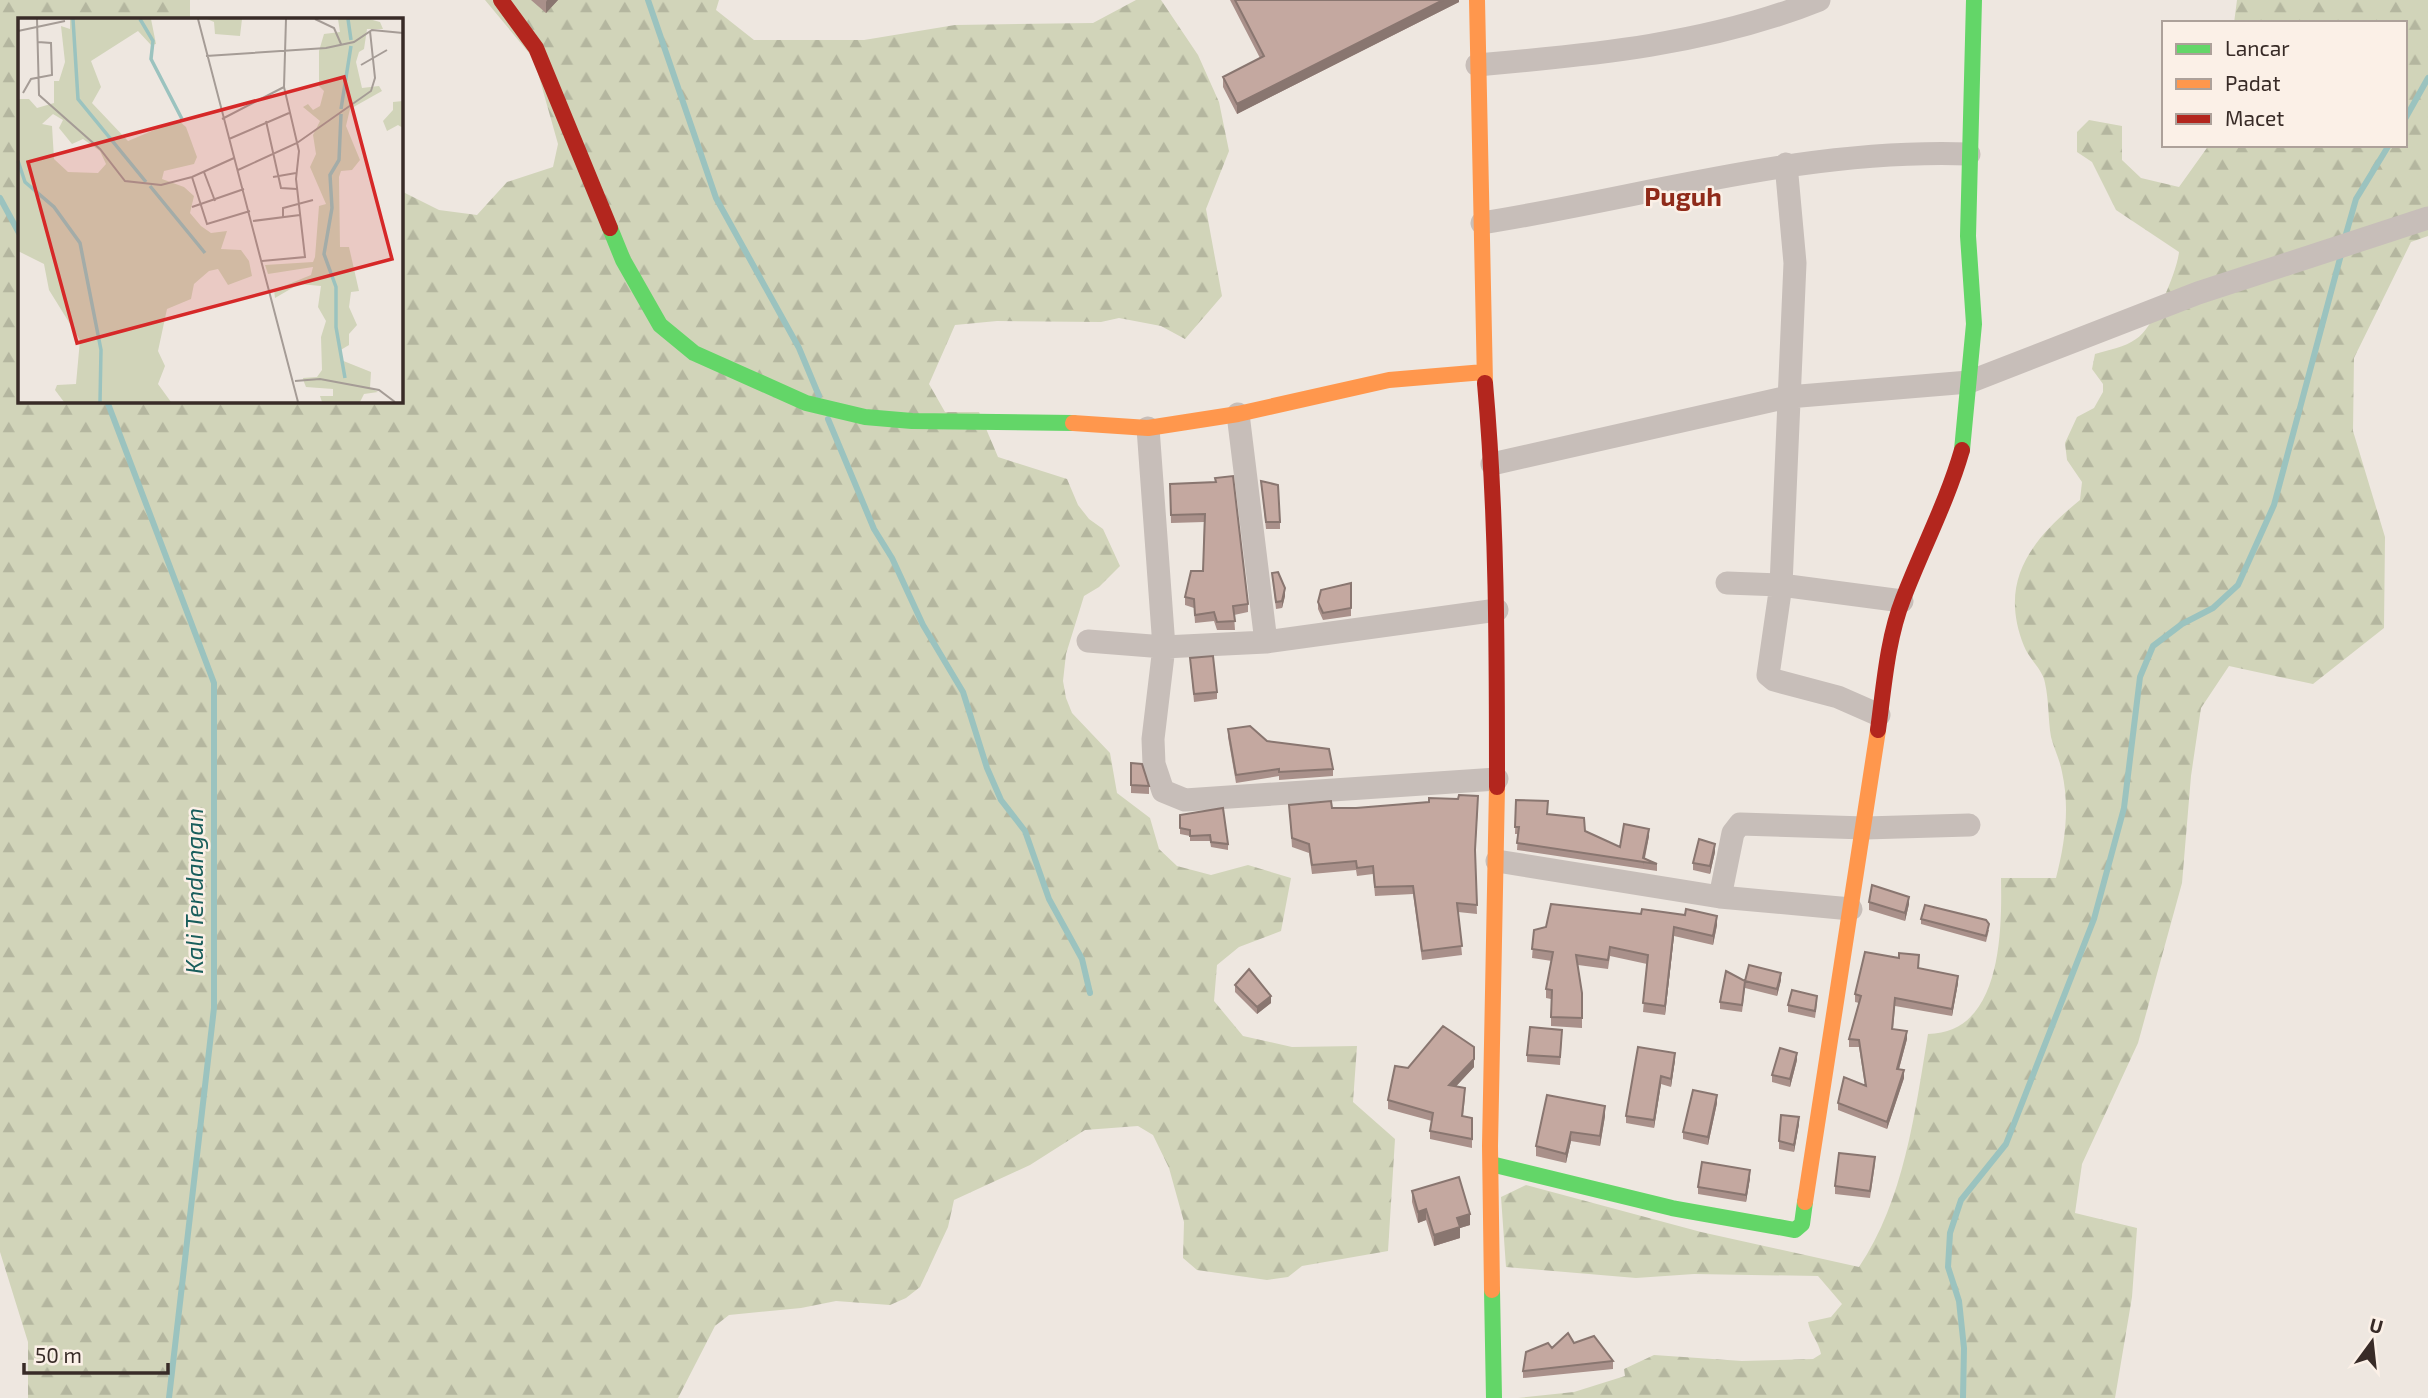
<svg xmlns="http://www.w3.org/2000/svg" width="2428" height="1398" viewBox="0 0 2428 1398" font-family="'Exo 2',sans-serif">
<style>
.forest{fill:url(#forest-firs)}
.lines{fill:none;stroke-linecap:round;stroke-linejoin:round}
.stream{stroke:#9bc3bf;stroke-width:6}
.street{stroke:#c7beb9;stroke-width:23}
.fast{stroke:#63d668;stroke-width:16}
.slow{stroke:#ff974d;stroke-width:16}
.jam{stroke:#b3261e;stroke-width:16}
.wall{fill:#a9908a}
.shaded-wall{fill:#897670}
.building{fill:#c4a8a0;stroke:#897670;stroke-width:2}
.labels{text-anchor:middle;stroke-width:5;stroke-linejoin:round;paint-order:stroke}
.water-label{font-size:24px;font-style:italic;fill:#195e5c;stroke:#fbf0e7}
.quarter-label{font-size:26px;font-weight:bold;fill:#8f2a19;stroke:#fbf0e7}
.inset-river{fill:none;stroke:#9bc3bf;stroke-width:3.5}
.inset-road{fill:none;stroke:#a59c96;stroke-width:2}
.view{fill:#d62828;fill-opacity:0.15;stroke:#d62828;stroke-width:3.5}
.inset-edge{fill:none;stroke:#382b27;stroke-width:3.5}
</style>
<defs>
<pattern id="forest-firs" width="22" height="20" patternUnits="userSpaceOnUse" patternTransform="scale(1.75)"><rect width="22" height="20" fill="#d1d4b9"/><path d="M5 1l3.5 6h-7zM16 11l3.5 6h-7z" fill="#b4b69f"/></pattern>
</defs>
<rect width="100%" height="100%" fill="#eee7e0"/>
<path class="forest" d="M0 0H190V19H19V401H401V191L439 210 477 215 507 182 553 167 558 144 534 59 485 0H719L716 10 754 40H864L955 25 1093 23 1136 0H1161L1198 55 1219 102 1229 151 1206 209 1222 296 1185 339 1161 326 1119 318 1101 322 997 321 955 325 929 384 945 412H979L998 457 1067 479 1078 505 1089 519 1103 529 1120 566 1099 587 1084 596 1066 654 1063 681 1066 698 1072 713 1110 753 1117 793 1150 818 1159 849 1177 866 1211 875 1248 865 1291 878 1281 931 1239 947 1217 965 1214 1001 1243 1036 1292 1047 1357 1046 1353 1102 1395 1139 1388 1251 1302 1266 1288 1277 1267 1280 1197 1270 1183 1258 1184 1222 1169 1168 1153 1135 1138 1126 1085 1130 1030 1165 954 1200 948 1227 920 1287 906 1298 890 1305 836 1301 801 1308 729 1315 715 1326 678 1398H28V1342L0 1252Z
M2237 0H2428V236L2411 242 2354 358 2353 431 2385 537 2384 628 2313 684 2229 666 2201 708 2191 776 2182 883 2138 1043 2082 1164 2075 1213 2137 1228 2132 1297 2115 1398H1518L1574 1392 1625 1376 1624 1369 1654 1355 1742 1361 1813 1359 1821 1354C1819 1342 1810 1334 1808 1322L1831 1317 1842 1304 1818 1276 1694 1274 1636 1278 1506 1267 1501 1197 1526 1185 1701 1232 1859 1267C1904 1200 1915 1113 1928 1034 2002 1033 2002 931 2001 878H2056C2065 843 2070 808 2062 772 2060 760 2054 749 2051 737 2048 719 2049 701 2045 683 2043 670 2029 659 2024 646 1998 581 2031 540 2080 500L2082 482 2067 460 2065 443 2077 417 2094 408 2103 392V384L2092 369 2095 354C2109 350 2125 347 2136 339 2153 329 2177 272 2179 252L2116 210 2092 162 2077 152V132L2089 120 2122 126V160L2141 178 2179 187 2209 145H2405V23H2234Z"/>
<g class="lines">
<path class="stream" d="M648 0 716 198 799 348 819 396
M2405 119 2428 78
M0 198 19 233
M2344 241 2356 199 2389 145
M107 401 214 683V1008L169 1398
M828 419 874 529 892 558 923 625 963 692 987 768 1001 800 1025 831 1049 899 1082 959 1090 993
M1963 1398 1964 1348 1959 1301 1948 1267 1950 1233 1961 1200 2006 1144 2094 919 2124 808 2140 677 2153 646 2182 624 2213 608 2238 585 2274 505 2342 251"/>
<path class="street" d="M1477 65C1593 55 1710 44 1819 0
M1786 164 1795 263 1781 585 1768 675 1774 680 1838 697 1879 715
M1482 223C1645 197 1803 148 1969 154
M1238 414 1266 642
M1148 428 1164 647 1153 739 1154 764 1163 791 1185 800 1497 779
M1492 464 1788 397 1969 382 2198 293 2428 218
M1727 583 1781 585 1902 601
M1088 641 1164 647 1266 642 1497 610
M1497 861 1720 897 1851 909
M1720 897 1733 833 1740 824 1865 828 1969 825"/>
<path class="fast" d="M610 228 623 260 660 325 694 353 806 403 865 417 912 421 1073 423
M1962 450 1974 324 1968 236 1974 0
M1491 1164 1672 1208 1795 1230 1802 1224 1805 1202
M1492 1290 1494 1398"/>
<path class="slow" d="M1477 0 1485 383
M1073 423 1148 428 1238 414 1389 380 1484 372
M1805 1202 1878 730
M1492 1290 1490 1146 1497 787"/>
<path class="jam" d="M501 0 536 48 610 228
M1485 383C1497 518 1497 652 1497 787
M1878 730C1884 687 1887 640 1903 599 1922 549 1947 502 1962 450"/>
</g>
<path class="wall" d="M531 0H558L546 13Z
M1230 0H1459V2L1237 114 1223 87V77L1260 58Z
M1261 481 1280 522V529H1266Z
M1215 483 1248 604V612L1234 615 1235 630H1217L1214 621 1195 623 1194 608 1185 605V597L1203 571 1204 522 1171 523 1170 484Z
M1272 573 1285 596 1282 608 1276 609Z
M1351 583V616L1323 620 1318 609V602Z
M1190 658 1217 692V699L1194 702Z
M1228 729 1267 741 1333 769V776L1279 780V776L1236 783 1228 737Z
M1131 763 1149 786V794L1131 793Z
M1516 800 1620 847 1649 836 1645 858 1657 864V871L1517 850 1518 834H1515Z
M1289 805 1332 808 1478 805 1475 855 1477 914 1458 912 1462 955 1422 960 1413 894 1375 896 1373 874 1357 876 1356 870 1312 874 1309 853 1292 847Z
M1180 815 1228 844V850L1211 847 1210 841H1190V836L1180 834Z
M1715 852 1710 874 1693 870V863Z
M1869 902 1909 904 1905 921 1869 910Z
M1921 919 1989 930 1986 942 1921 924Z
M1717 925 1713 945 1674 936 1665 1015 1643 1012 1647 964 1610 956 1608 969 1578 965 1582 993V1028L1551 1026V999L1546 998V989L1552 961 1532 958 1534 930Z
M1899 958 1918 968 1958 983 1952 1016 1895 1006 1893 1029 1907 1039 1899 1069 1904 1078 1887 1129 1838 1110V1103L1865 1086 1859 1047H1849V1039L1859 1003 1855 1002V994Z
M1781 980 1777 996 1745 988V981Z
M1235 985 1271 1003 1257 1014 1235 992Z
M1745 988 1742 1012 1720 1009V1002Z
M1817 1003 1815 1018 1788 1012V1005Z
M1562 1037 1560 1065 1527 1062V1055Z
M1474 1047V1067L1456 1086 1465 1097 1463 1116 1472 1118V1148L1430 1139V1131L1432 1121 1388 1109V1100L1408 1068Z
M1675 1060 1671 1087 1661 1084 1654 1128 1626 1123V1116Z
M1797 1060 1790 1087 1772 1082V1075Z
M1717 1103 1708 1145 1683 1139V1132Z
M1605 1116 1600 1146 1571 1141 1566 1163 1536 1156V1146Z
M1799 1124 1794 1152 1779 1149V1141Z
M1875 1164 1870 1198 1835 1194V1186Z
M1750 1178 1746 1202 1698 1194V1187Z
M1412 1191 1470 1225 1460 1228V1238L1434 1246 1426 1220 1418 1223 1412 1202Z
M1574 1343 1613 1361V1369L1523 1378V1371L1552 1348Z"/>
<path class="shaded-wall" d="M547 0H558L546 13V2Z
M1443 0H1459V2L1237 114V104Z
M1285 588V596L1282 608V601Z
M1649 829V836L1643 865V858Z
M1715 844V852L1710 874V866Z
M1909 897V904L1905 921V913Z
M1717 916V925L1713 945V936Z
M1674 927V936L1665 1015V1006Z
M1781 973V980L1777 996V989Z
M1958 976V983L1952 1016V1009Z
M1271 996V1003L1257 1014V1007Z
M1907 1031V1039L1897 1076V1069Z
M1675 1053V1060L1671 1087V1079Z
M1797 1053V1060L1790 1087V1079Z
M1474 1059V1067L1449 1094V1085Z
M1904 1070V1078L1887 1129V1122Z
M1661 1076V1084L1654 1128V1120Z
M1717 1095V1103L1708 1145V1137Z
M1605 1106V1116L1600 1146V1136Z
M1799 1117V1124L1794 1152V1145Z
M1571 1132V1141L1566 1163V1154Z
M1750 1170V1178L1746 1202V1195Z
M1426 1209V1220L1418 1223V1212Z
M1470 1214V1225L1460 1228V1238L1434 1246V1235L1457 1218Z"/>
<path class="building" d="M1235 0H1443L1237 104 1223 77 1264 56Z
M1233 476 1248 604 1233 606 1235 621 1217 622 1214 612 1195 615 1194 599 1185 597 1191 571H1203L1205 514 1171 515 1170 484 1216 482 1215 478Z
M1261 481 1278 485 1280 522H1266Z
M1278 572 1285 588 1282 601 1276 602 1272 573Z
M1351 583V608L1323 613 1318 602 1321 590Z
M1213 656 1217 692 1194 694 1190 658Z
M1250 726 1267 741 1329 749 1333 769 1279 772V769L1236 775 1228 729Z
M1131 763 1142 764 1149 786 1131 785Z
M1459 795 1478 796 1475 850 1477 905 1457 903 1462 946 1422 951 1413 886 1375 887 1373 866 1357 868 1356 861 1312 865 1309 844 1292 838 1289 805 1331 801 1332 808H1356L1429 802V798L1458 799Z
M1516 800 1548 801 1547 814 1584 818 1585 831 1620 847 1624 824 1649 829 1643 858 1657 864 1517 843 1519 827H1515Z
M1223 808 1228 844 1211 842 1210 835 1190 836V830L1180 828V815Z
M1699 839 1715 844 1710 866 1693 863Z
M1872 885 1909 897 1905 913 1869 902Z
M1551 904 1641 914 1642 909 1685 915 1686 909 1717 916 1713 936 1674 927 1665 1006 1643 1003 1648 955 1610 947 1608 960 1576 955 1582 993V1018L1551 1017 1552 990 1546 989 1553 952 1532 949 1534 930 1546 927Z
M1925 905 1986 920 1989 924 1986 936 1921 919Z
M1865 952 1899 958V953L1919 955 1918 968 1958 976 1952 1009 1895 998 1892 1029 1907 1031 1897 1069 1904 1070 1887 1122 1838 1103 1844 1077 1866 1086 1859 1040 1849 1039 1861 996 1855 994Z
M1749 965 1781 973 1777 989 1745 981Z
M1249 969 1271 996 1257 1007 1235 985Z
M1726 971 1745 981 1742 1005 1720 1002Z
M1792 990 1817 996 1815 1011 1788 1005Z
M1443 1026 1474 1047V1059L1449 1085 1465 1088 1462 1116 1472 1118V1139L1430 1131 1433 1113 1388 1100 1395 1066 1408 1068Z
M1530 1027 1562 1030 1560 1057 1527 1055Z
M1638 1047 1675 1053 1671 1079 1661 1076 1654 1120 1626 1116Z
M1780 1048 1797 1053 1790 1079 1772 1075Z
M1693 1090 1717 1095 1708 1137 1683 1132Z
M1547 1095 1605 1106 1600 1136 1571 1132 1566 1154 1536 1146Z
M1781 1115 1799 1117 1794 1145 1779 1141Z
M1839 1153 1875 1157 1870 1191 1835 1186Z
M1702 1162 1750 1170 1746 1195 1698 1187Z
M1459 1177 1470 1214 1457 1218 1460 1227 1434 1235 1426 1209 1418 1212 1412 1191Z
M1568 1333 1574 1343 1594 1336 1613 1361 1523 1371 1526 1352 1548 1343 1552 1348Z"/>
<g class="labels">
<g class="water-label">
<text transform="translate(195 891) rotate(-90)" y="8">Kali Tendangan</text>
</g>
<g class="quarter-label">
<text x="1683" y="206">Puguh</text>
</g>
</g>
<g transform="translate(18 18)">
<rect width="385" height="385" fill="#eee7e0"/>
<path d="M52 1H133L138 26 133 27 120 13 73 43 83 69 74 85 110 123 160 102 168 109 179 139 176 146 146 153 144 161 166 169 176 178 172 195 183 208 193 215 209 213 203 231 223 232 231 243 234 258 210 267 200 251 191 253 176 266 173 281 149 291 140 333 147 348 140 366 153 384H46L37 372 39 367 58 366 62 322 31 272 26 246 0 233V81H11L19 90 36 85V63H41L47 44 43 8 52 11ZM35 96 45 102 41 110 54 126 65 121 82 133 88 146 80 155 50 154 36 141 34 108 24 106ZM189 1H224L222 18 197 16 196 4ZM320 1H351L362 4 365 11H349L346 31 341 34 338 44 344 70 361 68 364 73 332 91 328 108 342 142 334 152 323 153 321 159 322 229H331L341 273 333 274 331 289 339 307 331 316V327L321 333 323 342 353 354 352 370 360 374 346 376 342 384H304L302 378H315V371L288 369 286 364 285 360 299 359 304 352 303 319 308 303 300 289 303 268 281 266 257 280 256 272 293 257 295 249 250 256 247 247 295 244 297 239 301 188 308 186 292 149 298 136 295 117 302 103 285 89 290 86 295 92 302 88 306 73 301 68V33L306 16 322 14ZM385 83V110L380 107 369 113 365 103 375 92V84Z" fill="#d1d4b9" fill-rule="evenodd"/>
<path class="inset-river" d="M55 1 60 81 128 164M122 1 135 23 133 41 164 101M330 1 333 22M323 91 333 28M323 96 321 142 312 157 314 190 306 236 318 269V309L327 360M0 143 7 164 36 189 62 225 83 332 82 384M132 168 187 235"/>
<path class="inset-road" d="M19 1 21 77 82 131 107 163 143 167 174 159 216 140M180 1 280 384M297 1 316 10 323 26M0 13 47 3M188 38 308 30 336 24 354 12 385 15M343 47 369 32M5 75 13 61 34 57 33 25 20 24M204 101 266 69M248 103 263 170 279 171M211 121 271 95M220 152 279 125 353 73 357 60 352 13M186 154 197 183M174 159 189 206 232 193M255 159 278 155M174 189 226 171M265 200V190L295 182M235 203 282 197M244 243 287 239 278 161 281 133 266 69 268 1M277 363 302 361 361 372 377 384"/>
<path class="view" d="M326 59 374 241 59 325 10 144Z"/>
<rect width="385" height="385" class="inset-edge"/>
</g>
<rect x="2162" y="21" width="245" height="126" fill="#fbf0e7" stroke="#ada19a" stroke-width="2"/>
<rect x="2176" y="44" width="35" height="10" fill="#63d668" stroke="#ada19a" stroke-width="2"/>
<text x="2225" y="56" font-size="21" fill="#382b27">Lancar</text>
<rect x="2176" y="79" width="35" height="10" fill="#ff974d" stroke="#ada19a" stroke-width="2"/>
<text x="2225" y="91" font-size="21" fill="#382b27">Padat</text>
<rect x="2176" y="114" width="35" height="10" fill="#b3261e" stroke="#ada19a" stroke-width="2"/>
<text x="2225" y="126" font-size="21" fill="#382b27">Macet</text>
<g transform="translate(2372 1342) rotate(15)" stroke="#fbf0e7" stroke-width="5" paint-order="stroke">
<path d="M0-5L12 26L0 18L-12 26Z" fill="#382b27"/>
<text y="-10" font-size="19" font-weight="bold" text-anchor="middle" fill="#382b27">U</text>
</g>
<path d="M24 1363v10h144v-10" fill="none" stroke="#382b27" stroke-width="3.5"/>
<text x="35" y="1363" font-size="21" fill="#382b27" stroke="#fbf0e7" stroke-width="5" paint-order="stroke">50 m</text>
</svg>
